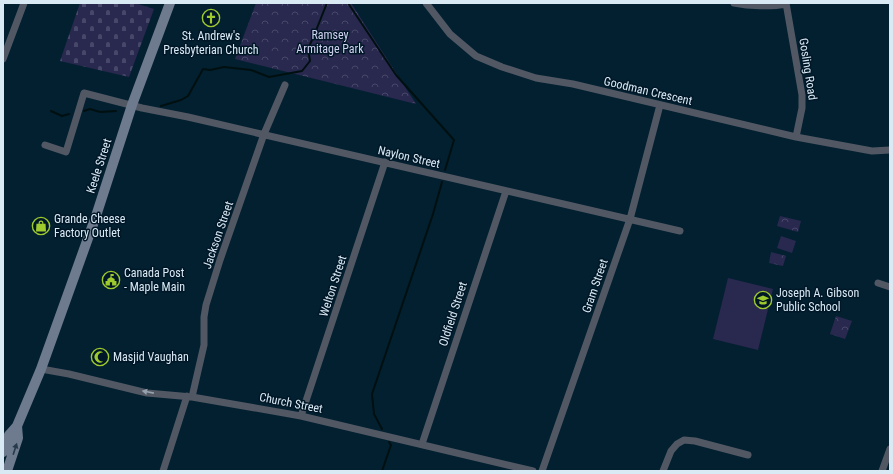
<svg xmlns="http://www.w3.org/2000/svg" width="893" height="474" viewBox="0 0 893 474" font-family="'Roboto Condensed',sans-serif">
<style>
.forest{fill:url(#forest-crowns)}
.cemetery{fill:url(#cemetery-stones)}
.pitch{fill:#29284f}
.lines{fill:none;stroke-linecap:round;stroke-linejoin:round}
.stream{stroke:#001010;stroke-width:2}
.minor{stroke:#515864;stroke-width:7}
.secondary{stroke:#6e7a8d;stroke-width:10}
.oneway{fill:#95a1ac}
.oneway2{fill:#263a4b}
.labels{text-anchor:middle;stroke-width:3;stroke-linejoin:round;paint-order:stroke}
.park-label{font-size:12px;fill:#d1d2f2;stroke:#001727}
.poi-label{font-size:12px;fill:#d9eaf5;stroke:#001727;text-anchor:start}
.street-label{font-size:12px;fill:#d9eaf5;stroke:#001727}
</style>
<defs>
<pattern id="forest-crowns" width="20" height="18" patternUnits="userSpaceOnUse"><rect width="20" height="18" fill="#29284f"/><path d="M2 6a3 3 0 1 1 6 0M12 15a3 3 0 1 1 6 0" fill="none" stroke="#474769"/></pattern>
<pattern id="cemetery-stones" width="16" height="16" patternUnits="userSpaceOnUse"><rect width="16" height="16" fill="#29284f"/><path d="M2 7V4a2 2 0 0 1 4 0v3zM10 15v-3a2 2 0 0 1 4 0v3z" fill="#474769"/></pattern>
</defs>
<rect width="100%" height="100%" fill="#032031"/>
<path class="forest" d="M256 3H351L416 104 235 59Z
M780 216 801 221 798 232 777 226Z
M771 252 786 256 783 266 769 263Z
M836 316 852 321 845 339 830 334Z"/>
<path class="cemetery" d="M80 3H135L154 9 129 77 60 61Z"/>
<path class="pitch" d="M781 236 796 241 792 253 777 248Z
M728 278 773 289 758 350 713 339Z"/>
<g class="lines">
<path class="stream" d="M348 3 396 75 454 140 445 170
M315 33 327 3
M161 106 181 100 188 96 203 69 210 70 224 67 251 70 269 77 302 71 310 61 308 49 312 40
M51 111 62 116 69 114
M84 111 90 109 100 112 116 111
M382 429 374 414 372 394 433 214 442 182
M382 471 391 445 389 442"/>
<path class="minor" d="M426 3 450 34 476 56 502 67 536 78 573 84 796 137 872 151 890 150
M734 3C749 6 771 7 786 4
M786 3 802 95V108L796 137
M3 59 24 3
M45 145 66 152 84 93 142 108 188 117 680 231
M878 283 890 287
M41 369 69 374 147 393 192 397 301 416 533 471
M192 397 204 345V317L206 305 220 260 264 134 285 85
M301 416 385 162
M422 444 506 191
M163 471 187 396
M542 471 630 219 660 105
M663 471 671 451 677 444 684 440 695 441 748 455
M882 471 890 449"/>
<path class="secondary" d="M3 452 9 435 17 426 41 369 96 216 132 105 170 3
M7 471 18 438 17 426"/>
</g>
<defs><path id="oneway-solid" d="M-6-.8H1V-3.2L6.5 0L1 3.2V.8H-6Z"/></defs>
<use class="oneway" href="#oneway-solid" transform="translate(148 392) rotate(-169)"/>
<use class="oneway2" href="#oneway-solid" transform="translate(15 449) rotate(-72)"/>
<defs>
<symbol id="church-ring" viewBox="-11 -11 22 22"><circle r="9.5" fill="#001727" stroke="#9fca2d" stroke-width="1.5"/><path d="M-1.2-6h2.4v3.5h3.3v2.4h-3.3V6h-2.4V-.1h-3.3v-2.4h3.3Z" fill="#9fca2d"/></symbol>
<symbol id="shop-ring" viewBox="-11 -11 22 22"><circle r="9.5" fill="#001727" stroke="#9fca2d" stroke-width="1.5"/><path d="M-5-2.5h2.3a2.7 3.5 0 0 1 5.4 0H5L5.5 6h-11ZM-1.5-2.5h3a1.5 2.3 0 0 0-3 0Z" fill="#9fca2d"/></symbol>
<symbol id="civic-ring" viewBox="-11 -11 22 22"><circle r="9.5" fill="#001727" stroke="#9fca2d" stroke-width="1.5"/><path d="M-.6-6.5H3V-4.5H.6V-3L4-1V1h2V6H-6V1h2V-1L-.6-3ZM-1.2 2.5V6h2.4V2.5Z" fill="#9fca2d"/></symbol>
<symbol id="school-ring" viewBox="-11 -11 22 22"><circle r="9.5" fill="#001727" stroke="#9fca2d" stroke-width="1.5"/><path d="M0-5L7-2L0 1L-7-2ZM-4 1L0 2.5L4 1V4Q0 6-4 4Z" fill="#9fca2d"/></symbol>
<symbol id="mosque-ring" viewBox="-11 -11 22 22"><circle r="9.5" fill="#001727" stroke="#9fca2d" stroke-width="1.5"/><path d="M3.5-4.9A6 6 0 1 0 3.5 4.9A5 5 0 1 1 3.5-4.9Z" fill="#9fca2d"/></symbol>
</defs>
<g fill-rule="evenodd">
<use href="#church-ring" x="201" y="8" width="20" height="20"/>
<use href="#shop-ring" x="31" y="216" width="20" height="20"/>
<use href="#civic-ring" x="101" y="270" width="20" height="20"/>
<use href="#school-ring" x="753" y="290" width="20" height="20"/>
<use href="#mosque-ring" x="90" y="347" width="20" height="20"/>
</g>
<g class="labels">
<g class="park-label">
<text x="330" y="39">Ramsey<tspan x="330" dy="14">Armitage Park</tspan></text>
</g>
<g class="poi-label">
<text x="211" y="40" text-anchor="middle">St. Andrew's<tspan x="211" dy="14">Presbyterian Church</tspan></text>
<text x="54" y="223">Grande Cheese<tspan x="54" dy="14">Factory Outlet</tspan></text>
<text x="124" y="277">Canada Post<tspan x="124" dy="14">- Maple Main</tspan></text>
<text x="776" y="297">Joseph A. Gibson<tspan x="776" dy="14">Public School</tspan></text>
<text x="113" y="361">Masjid Vaughan</text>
</g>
<g class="street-label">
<text transform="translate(808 69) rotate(81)" y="4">Gosling Road</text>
<text transform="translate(648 91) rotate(13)" y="4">Goodman Crescent</text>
<text transform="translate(409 157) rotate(13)" y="4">Naylon Street</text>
<text transform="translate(99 166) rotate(-72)" y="4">Keele Street</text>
<text transform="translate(218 235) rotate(-71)" y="4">Jackson Street</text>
<text transform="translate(333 286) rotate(-72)" y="4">Welton Street</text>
<text transform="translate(595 286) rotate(-71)" y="4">Gram Street</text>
<text transform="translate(453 314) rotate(-72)" y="4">Oldfield Street</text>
<text transform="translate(291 403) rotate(11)" y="4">Church Street</text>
</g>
</g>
<rect width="893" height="474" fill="none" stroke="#d9eaf5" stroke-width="8"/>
</svg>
